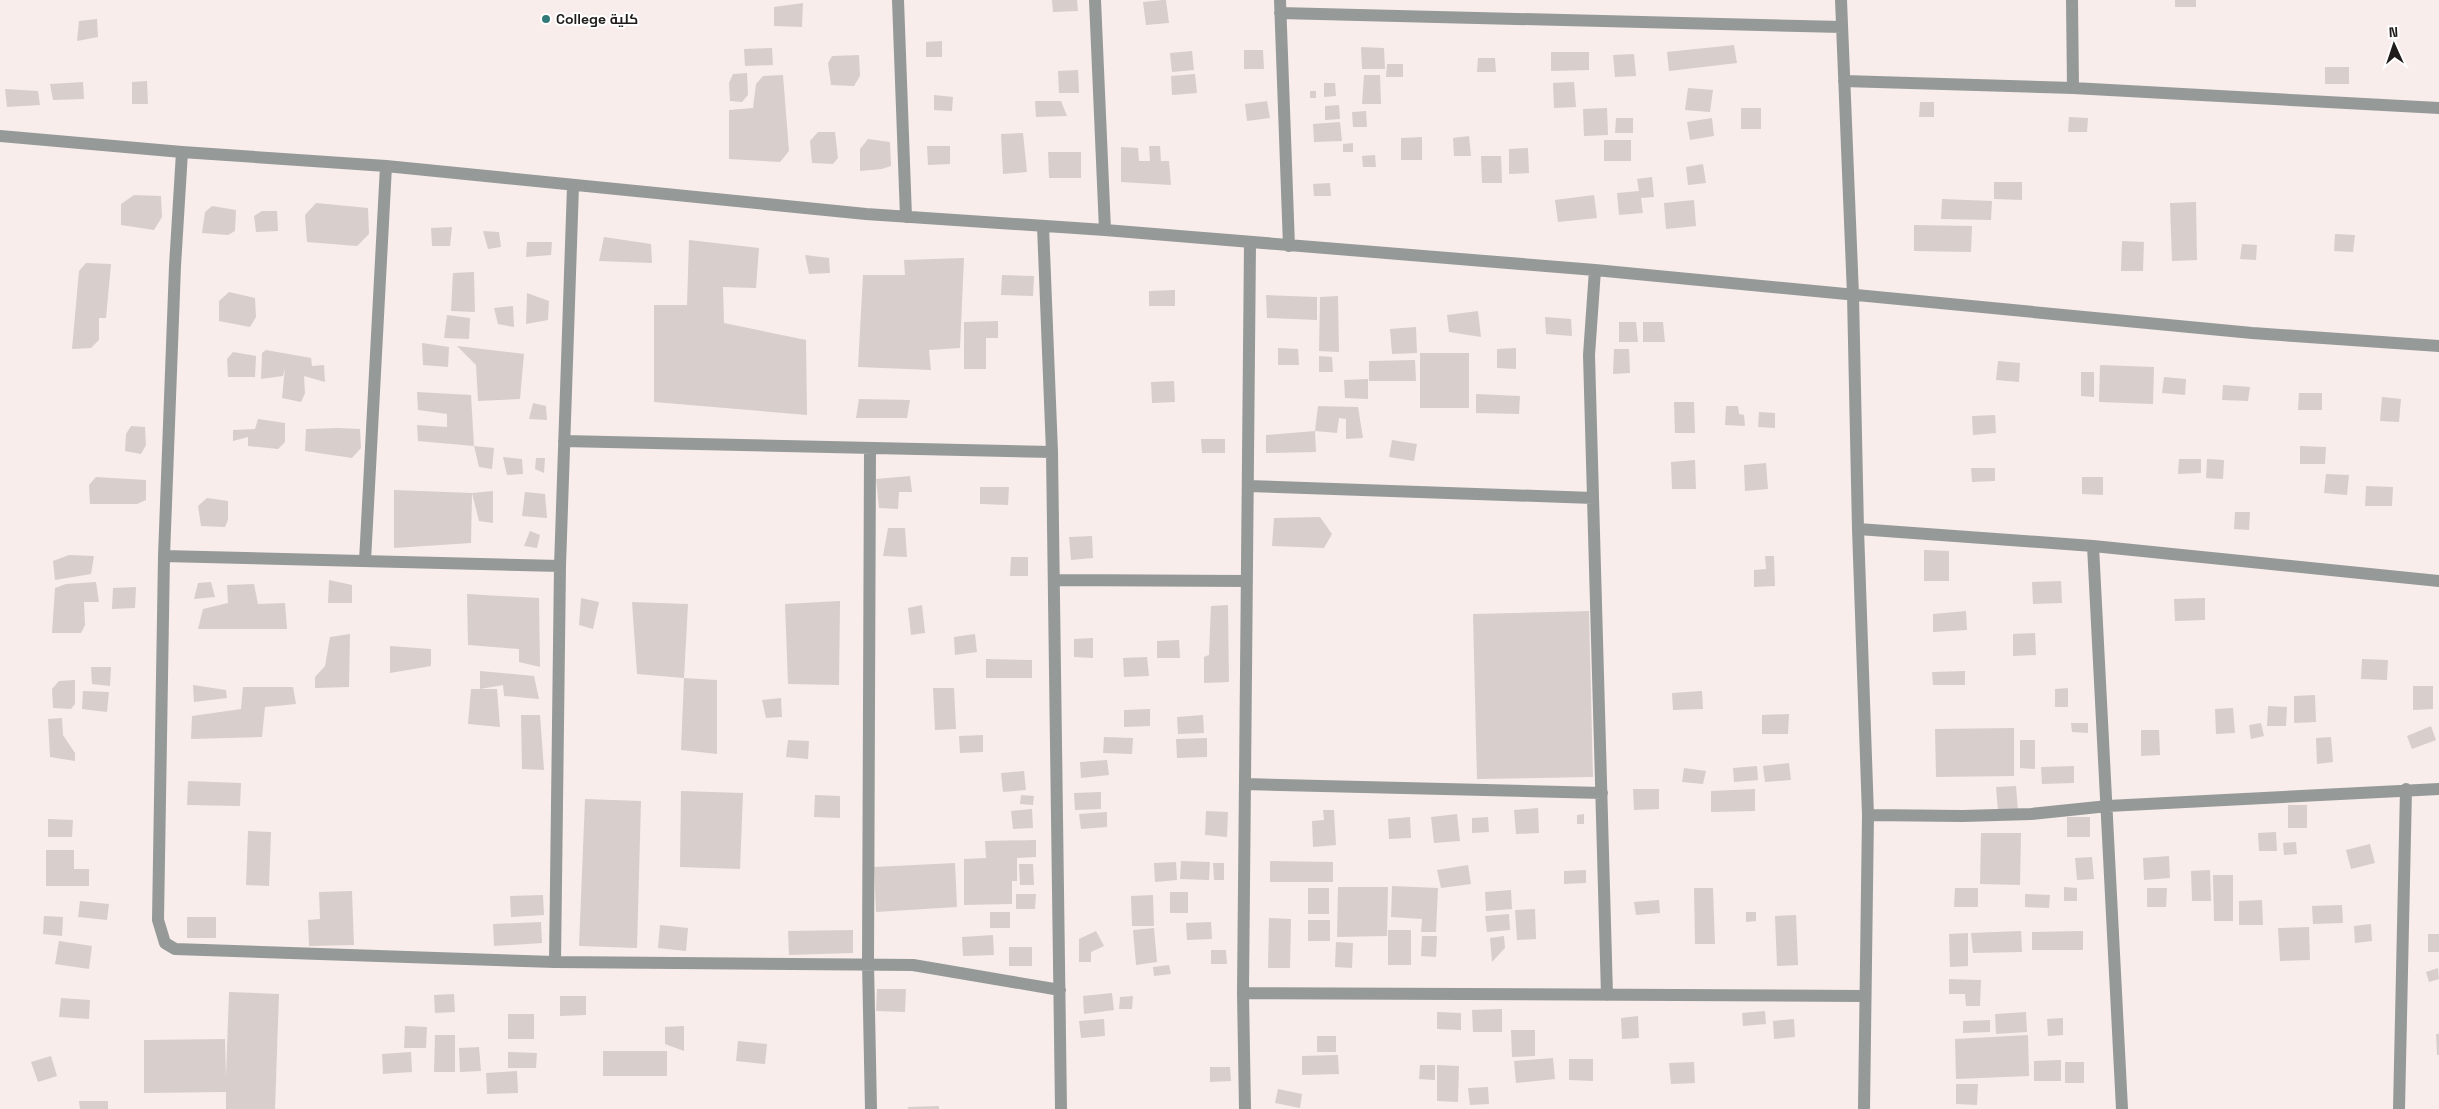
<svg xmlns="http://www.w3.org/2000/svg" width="2439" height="1109" viewBox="0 0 2439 1109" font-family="'Space Grotesk',Cairo,sans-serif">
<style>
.building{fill:#d8cecc}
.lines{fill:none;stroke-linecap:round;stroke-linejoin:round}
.street{stroke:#959a99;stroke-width:12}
.poi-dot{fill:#317a79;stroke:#fff;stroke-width:2}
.labels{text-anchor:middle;stroke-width:4;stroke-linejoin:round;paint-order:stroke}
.poi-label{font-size:14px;font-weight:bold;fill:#201c1b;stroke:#fff;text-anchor:start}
</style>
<rect width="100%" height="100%" fill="#f8edeb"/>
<path class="building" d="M1052 0H1077L1078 11 1053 12Z
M1163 0H1166L1169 23 1146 25 1143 2Z
M2175 0H2196V7H2175Z
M803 3 802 27 774 26V7Z
M97 19 98 37 77 41 79 21Z
M942 41V57H926V42Z
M1734 45 1737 63 1669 71 1667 52Z
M1361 47 1384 48 1385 69H1362Z
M772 48 773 65 745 66 744 49Z
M1244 50H1263L1264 69H1244Z
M1192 51 1194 70 1172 72 1170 53Z
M1551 52H1589V70L1551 71Z
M1634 54 1636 76 1615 77 1613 55Z
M859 55 860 76 854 86 831 85 828 63 832 56Z
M1478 58H1495L1496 72H1477Z
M1387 64H1403V77H1386Z
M2325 67H2349V84H2325Z
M1078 70 1079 93H1059L1058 71Z
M747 73 748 95 742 102 730 101 729 83 733 74Z
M1195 74 1197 93 1172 95 1171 76Z
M783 75 789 151 780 162 729 159V110L753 108 756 84 763 76Z
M1364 75H1380L1381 104H1362Z
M147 81 148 104H132V82Z
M83 82 84 99 53 100 50 84Z
M1574 82 1576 107 1554 108 1553 83Z
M1324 83H1335L1336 96 1324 97Z
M1688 88 1713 90 1710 112 1685 110Z
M5 89 38 91 40 105 7 107Z
M1310 91H1316V98H1310Z
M934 95 953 97 952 111 934 110Z
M1035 101H1061L1067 116 1036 117Z
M1267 101 1270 118 1247 121 1245 104Z
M1920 102H1934V117H1919Z
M1339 105 1340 119 1325 120V106Z
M1607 108 1608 135 1584 136 1583 109Z
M1741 108H1761V129H1741Z
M1366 111 1367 127H1353L1352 112Z
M2069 117 2088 118 2087 132H2068Z
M1616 118H1633V133H1615Z
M1712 118 1714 136 1690 140 1687 122Z
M1340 122 1342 141 1314 142 1313 124Z
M818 132H835L838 158 833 164 812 163 810 141Z
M1023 133 1027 172 1003 174 1001 134Z
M1469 136 1471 156H1454L1453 138Z
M1422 137V160H1401V138Z
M868 139 890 142 891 166 882 169 860 171V149Z
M1604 140H1631V161H1604Z
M1353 143V152H1343V144Z
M927 146H950V164L928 165Z
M1149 146H1160L1161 161H1169L1171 185 1121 182V147L1138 148 1139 161H1150Z
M1528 148 1529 173 1509 174V149Z
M1048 152H1081V178H1049Z
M1375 155 1376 167H1363L1362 156Z
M1481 156H1501L1502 183H1482Z
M1703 164 1706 183 1688 185 1686 167Z
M1652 177 1654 197 1641 198 1643 213 1619 215 1617 193 1639 191 1637 179Z
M1994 182H2022V200L1994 199Z
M1330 183 1331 196H1314L1313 184Z
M134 195 161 196 162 217 154 230 121 225V204Z
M1594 195 1597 218 1558 222 1555 200Z
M1942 199 1992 201 1991 220 1941 219Z
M1694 200 1696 226 1666 229 1664 203Z
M2196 202 2197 260 2172 261 2170 203Z
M316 203 368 208 369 234 357 246 307 242 305 215Z
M212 206 236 210 235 231 228 235 202 233 205 212Z
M262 211H277L278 231 256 232 254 216Z
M1914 225 1972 226 1971 252 1914 251Z
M452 227 450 246H432L431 228Z
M483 231 499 232 501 247 488 249Z
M2335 234 2355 235 2353 252 2334 251Z
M604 237 651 244 652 263 599 261Z
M689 240 759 248 756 288 723 287 724 323 806 340 807 415 654 402V305H687Z
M2122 241 2144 242 2143 271H2121Z
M527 242H552L551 255 526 257Z
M2242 244 2257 245 2256 260 2240 259Z
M805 255 829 258 830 273 809 274Z
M964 258 960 348 929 350 931 370 858 367 863 275H905L904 260Z
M86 263 111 264 106 318H99V340L91 348 72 349 79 271Z
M474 272 475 312 451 311 453 273Z
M1002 275 1034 276 1033 296 1001 295Z
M1175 290V306H1149V291Z
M229 292 255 298 256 317 250 327 219 321V301Z
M527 293 549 301 548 320 526 324Z
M1266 295 1317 297V320L1267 318Z
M1338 296 1339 352 1319 351 1320 297Z
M513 306 514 327 498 324 494 308Z
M1478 311 1481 337 1449 332 1447 315Z
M447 315 470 318 469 339 444 338Z
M1545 317 1571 319 1572 336 1546 334Z
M998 321V338H986V369H964V322Z
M1619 322H1636L1638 342H1619Z
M1643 322H1663L1665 342H1643Z
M1416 327 1417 353 1392 354 1390 329Z
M422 343 449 347 448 367 423 365Z
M457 346 524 354 520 399 478 401 476 365Z
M1278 348 1298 349 1299 365H1278Z
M1516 348V369L1497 368V349Z
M1614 349H1629L1630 373 1613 374Z
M266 350 311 358 312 366 324 365 325 382 304 376 305 393 301 402 282 398 285 368 283 376 261 379 262 353Z
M233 352 256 356 255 377H228L227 359Z
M1420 353H1469V408H1420Z
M1319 356 1332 357 1333 372H1319Z
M1415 360 1416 381H1369V361Z
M1998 361 2020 363 2019 382 1996 380Z
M2100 365 2154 367 2153 404 2099 402Z
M2081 372H2094V397L2081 396Z
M2164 377 2186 379 2185 395 2162 393Z
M1368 379V399L1345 398 1344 380Z
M1174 381 1175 402 1152 403 1151 382Z
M2223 385 2250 387 2248 401 2222 400Z
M417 392 471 395 474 446 418 441 417 425 447 427V414L418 410Z
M2299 393H2322V410H2298Z
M1476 394 1520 396 1519 414 1476 413Z
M2382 397 2401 399 2399 422 2380 421Z
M859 399 910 400 907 418H856Z
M1674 402H1694L1695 433H1675Z
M533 403 546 406 547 420 529 419Z
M1318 406 1358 407 1363 438 1346 439V419L1339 418 1337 433 1315 431Z
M1726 406H1738L1739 414 1744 415 1745 426 1725 425Z
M1759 412 1775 413V428L1758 427Z
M1995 415 1996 433 1973 435 1972 416Z
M258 419 285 423V442L278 449 248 446V437L233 441V430L255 429Z
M131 426 145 427 146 445 141 454 125 451 126 434Z
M338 428 360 429 361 448 352 458 305 451 306 429Z
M1315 431 1316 452 1266 453V435Z
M1201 439H1225V453H1202Z
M1392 440 1417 444 1414 461 1389 457Z
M474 446 494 448 492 469 479 467Z
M2300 446 2326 447 2325 464H2300Z
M503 457 522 459 523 474 507 475Z
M536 458H545L544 473 535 469Z
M2179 459H2201V473L2178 474Z
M2207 459 2224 460 2223 479 2206 478Z
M1695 460 1696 489H1672L1671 462Z
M1766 463 1768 489 1745 491 1744 465Z
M1971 468H1995V481L1972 482Z
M2326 474 2349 475 2347 495 2324 493Z
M910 476 912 492H899L898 509 879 508 876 479Z
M96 477 146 480V500L137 504H90L89 485Z
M2082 477H2103V495L2082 494Z
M2366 486 2393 487 2392 506H2365Z
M980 487H1009L1008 505 980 504Z
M394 490 472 493 471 543 394 548Z
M493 491V523L479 521 472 493Z
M525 492 545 494 547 518 522 516Z
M207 498 228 501V520L225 527 201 526 198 506Z
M2235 512H2250L2249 530 2234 529Z
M1320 517 1332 534 1324 548 1272 546 1274 518Z
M888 528H905L907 557 883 556Z
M530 531 540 535 537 548 524 546Z
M1092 536 1093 558 1071 560 1069 537Z
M1924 550 1949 551V581H1924Z
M69 555 94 556 91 574 55 580 53 561Z
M1765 556H1774L1775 586 1754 587V570L1766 569Z
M1011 557H1028V576H1010Z
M329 580 352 585V603H328Z
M2061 581 2062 603 2033 604 2032 582Z
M96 582 99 602H84L85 625 81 633H52L55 588 66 584Z
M211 582 215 597 194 599 198 583Z
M254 584 258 604 285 603 287 629H198L203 609 228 603 227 585Z
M136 587 135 608 112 609 113 588Z
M467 594 539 598 540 667 519 662V649L468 645Z
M581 598 599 602 593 629 579 625Z
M2205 598V620L2175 621 2174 599Z
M840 601 839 685 788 684 785 604Z
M632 602 688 604 684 678 637 674Z
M922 605 925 633 911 635 908 608Z
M1228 605 1229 682 1204 683V657L1209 655 1211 606Z
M1589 611 1593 777 1477 779 1473 614Z
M1966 611 1967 630 1933 632V614Z
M2035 633 2036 655 2013 656V634Z
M350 634 349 687 315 688V677L325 666 330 637Z
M975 634 977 652 955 655 954 637Z
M1093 638V658L1074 657V639Z
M1179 640 1180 658H1157V641Z
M390 646 431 649V666L390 673Z
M1147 657 1149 676 1124 677 1123 658Z
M986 659 1032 660V678H986Z
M2362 659 2388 660 2387 680 2361 679Z
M91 667H111L110 686 92 684Z
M480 671 534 676 539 699 504 696 503 685 480 689H497L500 727 468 724 471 689H480Z
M1965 671V685H1933L1932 672Z
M684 678 717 680V754L681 750Z
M75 680V704L71 709 53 708 52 689 59 681Z
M193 685 226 690 227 698 194 702Z
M2413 686H2433V709L2413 710Z
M243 687H293L296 704 265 707 262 737 191 739 192 716 241 709Z
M933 688H954L956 729 935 730Z
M2068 688V707H2055V689Z
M83 691 109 692 107 712 82 709Z
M1702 691 1703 709 1673 710 1672 693Z
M2315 695 2316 722 2294 723V696Z
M781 698 782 717 766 718 762 700Z
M2268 706 2287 707 2286 726H2267Z
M2233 708 2235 733 2216 734 2215 709Z
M1150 709V726L1124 727V710Z
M1789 714 1788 734H1762V715Z
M521 715H540L544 770 522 769Z
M1203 715 1204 733 1178 734 1177 717Z
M62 718 63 735 75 753V761L50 757 48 719Z
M2071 723H2088V733L2072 732Z
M2261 723 2264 736 2251 739 2249 725Z
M2431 726 2436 740 2412 749 2407 736Z
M2014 728V776L1936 777 1935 729Z
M2141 730H2159L2160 755 2141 756Z
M983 735V752L960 753 959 736Z
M1104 737 1133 738 1132 754 1103 753Z
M2331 737 2333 762 2317 764 2316 738Z
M1207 738V757L1177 758 1176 739Z
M788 740 809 741 808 759 786 757Z
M2020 740H2035V769L2020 768Z
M1107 760 1109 775 1081 778 1080 762Z
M1789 763 1791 780 1765 782 1763 766Z
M1757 766 1758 780 1734 782 1733 768Z
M2074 766V783L2042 784 2041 767Z
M1684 768 1706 771 1703 784 1682 782Z
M1024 771 1026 790 1003 792 1001 773Z
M188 781 241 783 240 806 187 805Z
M2016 786 2018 810 1998 811 1996 787Z
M1633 789H1659V809L1634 810Z
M1755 789V811L1711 812V791Z
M681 791 743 793 740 869 680 867Z
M1101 792V809L1075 810 1074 793Z
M815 795 840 796V818L814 817Z
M1021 795 1034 796 1033 805 1020 804Z
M585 799 641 801 637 948 579 946Z
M2288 805H2307V828H2288Z
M1538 808 1539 833 1516 834 1514 810Z
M1032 809 1033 828 1013 829 1011 811Z
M1323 810H1334L1336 845 1313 847 1312 821 1324 820Z
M1206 811 1228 812 1227 837 1205 835Z
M1107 812V827L1081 829 1079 814Z
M1457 814 1460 841 1434 843 1431 817Z
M1584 814V824H1577V815Z
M1410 817 1411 838 1389 839 1388 819Z
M1488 817 1489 832 1472 833V818Z
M2067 817H2090V837H2067Z
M48 819 73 820 72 837H48Z
M248 831 271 832 269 886 246 885Z
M2276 832 2277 851H2259L2258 833Z
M1981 833H2021L2020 885 1980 884Z
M1036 840V857L1017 858V881H1012V904L964 905V859L986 858 985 841Z
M2296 842 2297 854 2284 855 2283 843Z
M2370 844 2375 863 2351 869 2346 850Z
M46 850H74V869H89V886H46Z
M2169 856 2170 878 2144 880 2143 858Z
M2092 857 2094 879 2077 880 2075 858Z
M1181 861 1210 862 1209 880 1180 879Z
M1270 861 1333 862V882H1270Z
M1176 862 1177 880 1155 882 1154 863Z
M955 863 957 907 876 912 874 867Z
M1213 863H1224V880H1214Z
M1019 864H1033L1034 885H1020Z
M1468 865 1471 884 1441 888 1437 870Z
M1586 870V883L1564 884V871Z
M2210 870 2211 901H2192L2191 871Z
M2213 875H2233V921H2214Z
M1392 886 1438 888 1436 932H1421L1422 919 1391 917Z
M1338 887H1388L1387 936 1337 937Z
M2064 887 2077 888V901H2064Z
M1308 888H1329V914H1308Z
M1694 888H1713L1715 944H1695Z
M1955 888H1978V907H1954Z
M2147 888H2167L2166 907H2147Z
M1511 890 1512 909 1486 911 1485 892Z
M352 891 354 945 309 946 308 920 320 919 319 892Z
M1170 892H1188V913H1170Z
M1016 894H1036L1035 909H1016Z
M2025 894 2050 895 2049 908 2025 907Z
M543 895 544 915 511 917 510 896Z
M1153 895 1154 926H1132L1131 896Z
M1659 900 1660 913 1636 915 1634 902Z
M2262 900 2263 925H2239V901Z
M80 901 109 904 107 920 78 917Z
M2342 905 2343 923 2313 924 2312 906Z
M1535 909 1536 939 1517 940 1515 910Z
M990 912H1010V928H990Z
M1746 912H1756V921L1746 922Z
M1509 914 1510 930 1487 932 1485 916Z
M1796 915 1798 965 1777 966 1775 916Z
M44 916 63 917 62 936 43 934Z
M187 917H216V938H187Z
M1269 918 1291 919 1290 968H1268Z
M1308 920H1330V941H1308Z
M541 922 542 943 494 946 493 924Z
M1211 922 1212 939 1187 940 1186 923Z
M2371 924 2372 941 2355 943 2354 926Z
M660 925 688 928 686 951 658 948Z
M2309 927 2310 960 2280 961 2278 928Z
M1154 928 1157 962 1136 965 1133 930Z
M853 930V953L789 955 788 931Z
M1388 930H1411V965H1388Z
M1096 931 1104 946 1091 952V962H1079V939Z
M2021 931 2022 952 1973 953 1971 933Z
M2083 931V950H2032V932Z
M1968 933V966L1950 967 1949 934Z
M2428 934H2439V952H2428Z
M993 935 994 955 963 956 962 937Z
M1422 936H1437L1436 957 1421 956Z
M1504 936 1505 948 1492 962 1490 938Z
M59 941 92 946 89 969 55 964Z
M1336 942 1353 943 1352 968 1335 967Z
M1009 947H1032V966H1009Z
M1211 950H1226L1227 964H1211Z
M1169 965 1171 974 1154 976 1153 967Z
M2438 968 2439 979 2429 982 2426 972Z
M1949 979 1981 980 1980 1006H1966L1965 994H1949Z
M877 989H906L905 1012 876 1011Z
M229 992 279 994 275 1109H226V1092L144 1093V1040L225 1039 226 1077Z
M1112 993 1114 1010 1084 1014 1083 996Z
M454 994 455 1012 435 1013 434 995Z
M560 996H586V1015L560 1016Z
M1133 996 1132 1009H1119L1120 997Z
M61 998 90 1000 89 1019 59 1017Z
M1502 1009V1032H1473L1472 1010Z
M1765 1011 1766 1024 1743 1026 1742 1013Z
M1437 1012 1461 1013V1030L1437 1029Z
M2026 1012 2027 1032 1996 1034 1995 1014Z
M508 1014H534V1039H508Z
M1638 1016 1639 1038 1622 1039 1621 1018Z
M2063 1018V1035L2048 1036 2047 1019Z
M1104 1019 1105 1036 1081 1038 1079 1021Z
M1794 1019 1795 1037 1774 1039 1773 1021Z
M1990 1020V1032L1963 1033V1021Z
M405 1026 427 1027 426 1048H404Z
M684 1026V1051L665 1044V1027Z
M1511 1030H1535V1056L1512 1057Z
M2436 1034H2439V1055H2437Z
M435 1035H455V1072H434Z
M2028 1035 2029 1076 1956 1079 1955 1039Z
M1317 1036H1336V1052H1317Z
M738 1041 767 1044 765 1064 736 1061Z
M479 1047 481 1071 460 1072 459 1048Z
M603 1051H667V1076H603Z
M411 1052 412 1072 383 1074 382 1054Z
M508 1052 537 1053 536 1068H508Z
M1338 1055 1339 1074 1302 1075V1056Z
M51 1056 57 1076 38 1082 31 1062Z
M1553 1058 1555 1079 1516 1083 1514 1061Z
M1569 1059H1593V1081L1569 1080Z
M2061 1060V1081H2034V1061Z
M1694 1062 1695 1083 1671 1084 1669 1063Z
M2065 1062H2084V1083H2065Z
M1420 1065H1435V1080L1419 1079Z
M1437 1065 1459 1066 1458 1102 1437 1101Z
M1210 1067H1230L1231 1081 1210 1082Z
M517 1071 518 1093 487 1094 486 1073Z
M1956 1084H1978L1977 1105 1956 1104Z
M1488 1087 1489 1104 1470 1105 1468 1088Z
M1278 1089 1302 1094 1300 1108 1275 1103Z
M79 1101H108V1109H80Z
M939 1106V1109H908V1107Z"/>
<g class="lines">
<path class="street" d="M898 0 906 217
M1095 0 1105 230
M1280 0 1289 246
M1841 0 1853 295 1858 529 1868 815 1864 1109
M2072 0 2073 88
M1280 13 1842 27
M1844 81 2073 88 2439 108
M0 136 182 152 386 166 866 214 1105 230 1595 270 2252 333 2439 346
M182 152 175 266 164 556 158 920 165 943 175 949 555 962 913 965 1060 990
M1043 226 1052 452 1061 1109
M1250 243 1243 993 1865 996
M1595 270 1589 355 1607 995
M564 441 1052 452
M870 448 868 963 871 1109
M1248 486 1593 498
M1858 529 2093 546 2439 581
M2093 546 2122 1109
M164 556 560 566
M365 561 386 166
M1054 580 1247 581
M1245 784 1602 793
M1868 815 1963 816 2031 814 2108 806 2439 789
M555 962 560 566 573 186
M1243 993 1245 1109
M2399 1109 2406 789"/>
</g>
<circle class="poi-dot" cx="546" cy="19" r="5"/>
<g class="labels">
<g class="poi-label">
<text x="556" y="24">College كلية</text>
</g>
</g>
<g transform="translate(2394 45) rotate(357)" stroke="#ffffff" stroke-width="4" paint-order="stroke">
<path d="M0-4L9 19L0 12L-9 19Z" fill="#201c1b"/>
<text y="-8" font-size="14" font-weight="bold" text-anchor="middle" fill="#201c1b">N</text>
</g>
</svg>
